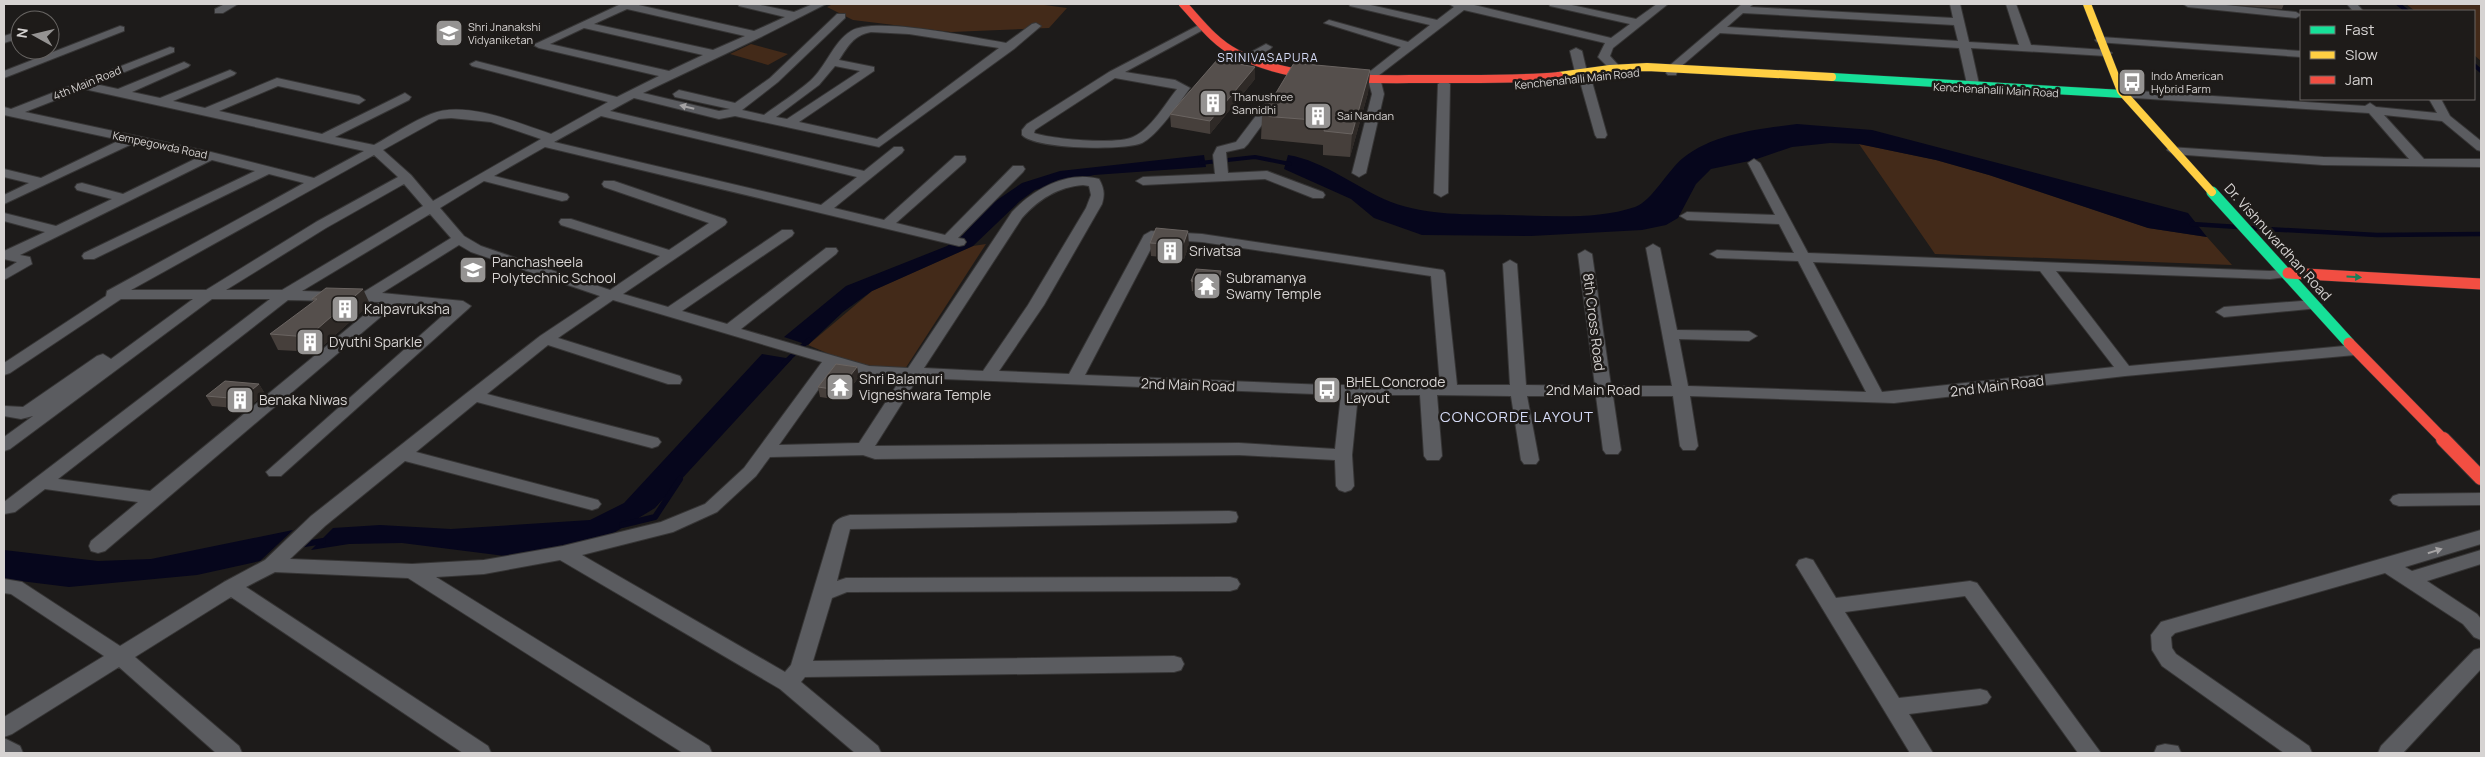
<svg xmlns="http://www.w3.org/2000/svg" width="2485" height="757" viewBox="0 0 2485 757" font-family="Manrope,sans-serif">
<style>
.green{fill:#432a19}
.water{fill:#06061c}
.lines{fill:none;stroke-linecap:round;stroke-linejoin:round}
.stream-far2{stroke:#06061c;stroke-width:4}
.stream-far1{stroke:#06061c;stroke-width:4.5}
.stream{stroke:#06061c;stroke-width:6}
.street-casing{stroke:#363535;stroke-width:2}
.fast-far1-casing{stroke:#363535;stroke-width:9}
.fast-casing{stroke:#363535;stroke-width:12}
.slow-casing{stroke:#363535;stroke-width:9}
.jam-far2-casing{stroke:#363535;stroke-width:9}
.jam-far1-casing{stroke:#363535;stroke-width:12}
.jam-casing{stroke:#363535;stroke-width:16}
.street{fill:#5b5c60;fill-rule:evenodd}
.fast-far1{stroke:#16e098;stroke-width:8}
.fast{stroke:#16e098;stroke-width:11}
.slow{stroke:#ffcf43;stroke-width:8}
.jam-far2{stroke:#f24e42;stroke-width:8}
.jam-far1{stroke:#f24e42;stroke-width:11}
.jam{stroke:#f24e42;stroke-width:14}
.wall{fill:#463f3b}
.shaded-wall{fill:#2f2a27}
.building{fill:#554f4c;stroke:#6a6461}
.oneway{fill:#a5a3a4}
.oneway2{fill:#1a7e58}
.labels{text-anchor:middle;stroke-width:5;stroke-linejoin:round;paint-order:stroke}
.far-poi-label{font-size:11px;fill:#d6d3d2;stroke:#1e1b19;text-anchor:start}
.far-street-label{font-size:11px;fill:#d6d3d2;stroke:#1e1b19}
.far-neighbourhood-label{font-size:12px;letter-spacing:1px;fill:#d6dcf8;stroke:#1e1b19}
.street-label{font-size:14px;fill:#d6d3d2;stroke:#1e1b19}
.poi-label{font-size:14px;fill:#d6d3d2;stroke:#1e1b19;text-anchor:start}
.neighbourhood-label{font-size:15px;letter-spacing:1px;fill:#d6dcf8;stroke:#1e1b19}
</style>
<rect width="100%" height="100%" fill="#1d1b1a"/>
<path class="green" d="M833 4H1037L1067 8 1049 28 951 32 853 20 827 7Z
M2406 4H2481V61L2474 55V11H2415Z
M751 44 788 54 768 65 730 54Z
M1859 144 1936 160 1989 175 2148 228 2207 237 2232 265 1935 254Z
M986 244 905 369 869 368 853 364 808 345 872 291 973 246Z"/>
<path class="water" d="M1797 124 1872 130 2188 213 2207 237 2148 228 1989 175 1936 160 1859 144 1830 143 1792 147 1754 160 1711 169 1696 184 1678 218 1666 225 1642 230 1531 236 1422 235 1374 218 1351 199 1284 169 1288 155C1325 161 1356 188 1391 202 1428 216 1468 214 1507 215 1549 216 1596 220 1635 207 1653 200 1667 171 1683 158 1714 133 1759 129 1797 124Z
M1204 155 1206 167 1094 175 1035 190 1020 201 973 246 872 291 843 312 808 345 784 337 846 286 947 246 963 235 987 207 1022 183 1060 171Z
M762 354 792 359 655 508 612 534 563 550 505 556 402 543 349 544 311 550 333 528 380 525 451 529 590 520 624 503Z
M293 530 260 561 197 575 69 587 4 579V550L98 561 151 559Z"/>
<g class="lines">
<path class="stream-far2" d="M2398 4 2407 11
M2474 65 2481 71
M1200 163 1255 157 1290 164"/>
<path class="stream-far1" d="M2192 224 2238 227
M2249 228 2377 235 2481 234
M784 363 809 340"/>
<path class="stream" d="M622 525 655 517 680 479
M299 545 323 541"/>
<defs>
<path id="street" d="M225 4H238L223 13H215V9Z
M621 4H634L754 31 785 17 739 6 738 4H756L794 12 813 4H826L761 37 643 93 719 111 730 109 675 97 673 94 679 90 735 103 770 78 837 14H845V18L778 82 742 110 764 115C779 104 796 93 810 81 826 67 833 42 851 31 876 16 975 38 1006 43L1032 24 1036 23 1041 26 1014 49 879 147 735 116 719 119 634 98 610 111 864 171 894 147H902L904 150 902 153 834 208 884 220 955 156H965L966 159 965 162 896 223 945 235 1013 166H1023L1025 169 1023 172 958 238 964 239 966 242 964 245 959 246 545 147 494 176 567 194 569 197 567 200 562 201 484 181 440 208 464 236 481 246 610 290 660 256 561 225 559 222 561 219H571L669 250 709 223 604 187 602 184 604 181H614L725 219 727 222 725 225 623 294 668 307 782 230H792L794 233 792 236 682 311 727 324 826 248H836L838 251 836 254 741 329 869 366 908 368 1012 212C1034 189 1066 171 1099 179 1104 188 1105 194 1102 204L1044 305 999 371 1069 374 1144 235 1151 231 1202 234 1443 270 1445 273 1457 385H1510L1503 264 1510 260 1517 264 1526 385 1595 386 1578 254 1585 250 1592 254 1611 386H1672L1646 248 1653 244 1660 248 1677 330 1749 331 1757 336 1749 341 1679 339 1688 386 1866 392 1798 261 1717 258 1710 254 1717 250 1794 253 1779 224 1687 220 1680 216 1687 212 1775 215 1748 163 1754 159 1760 163 1808 253 2270 271 2288 269 2295 273 2293 276 2270 279 2056 271 2129 366 2355 345 2363 350 2355 355 2125 376 1894 403 1690 396 1698 446 1695 450H1683L1680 446 1673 396H1613L1621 450 1618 454H1606L1603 450 1596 396H1527L1539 460 1536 464H1524L1521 460 1511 396 1437 395 1442 456 1439 460H1427L1424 456 1420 395H1358L1352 455 1354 486 1351 490 1345 492 1339 490 1336 486 1335 460 1239 455 875 459 863 455 770 457 756 476 717 512 673 532 582 555 785 672 791 665 833 525C837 518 843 517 850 515L1229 511 1236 512 1238 517 1236 522 1229 523 850 529 837 581 846 578 1230 577 1237 579 1240 584 1237 589 1230 591 847 592 832 598 813 661 1174 656 1181 658 1184 664 1181 670 1174 672 805 677 801 682 878 746 881 753H855L780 689 560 560 484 574 436 577 709 746 712 753H683L408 578 275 572 246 587 488 746 491 753H463L231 597 135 657 239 746 242 753H216L119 667 12 734 4 737V717L104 656 11 594 4 593V579L22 582 120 646 224 582 265 560 311 516 468 392 540 336 600 296 471 252 459 245 382 293 463 301 471 306 468 309 281 476H269L266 472 450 309 397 303 105 551 98 553 91 551 89 546 91 541 138 502 45 489 15 512 4 514V502L270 299H212L10 449 4 451V437L33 416 21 419 4 416V406L23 407 97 356 103 354 111 359 193 299H121L10 373 4 375V363L106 296 107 291 304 183 269 174 94 259H84L82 256 84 253 255 171 212 160 20 255 30 257 32 264 4 280V270L17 262 4 259V251L45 232 4 221V213L56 226 112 199 77 190 75 187 77 184 82 183 123 194 199 157 134 143 4 204V195L29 183 4 177V169L41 178 120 140 4 115V107L11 109 170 47 174 48V52L95 84 118 89 184 62 190 65 188 67 132 92 160 98 230 70 236 73 234 75 173 101 205 108 277 78 359 96 365 100 359 104 278 86 219 111 322 134 405 93 411 97 409 100 335 137 374 145C392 135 411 122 431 114 465 100 518 123 551 134L608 102 472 66 470 64 476 61 617 97 659 76 539 48 533 45ZM627 9 745 36 713 50 594 24ZM584 28 703 55 669 71 550 44ZM871 32 909 34 999 48 877 139 799 122 874 71V67L839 60C848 46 854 35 871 32ZM835 66 860 71 787 119 776 117 819 85ZM84 89 364 151 314 178 211 152 25 112ZM601 116 857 177 821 205 554 142ZM451 118 491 122 541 139 433 201 411 175 383 150 439 119ZM374 155 398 177 316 222 206 290H131ZM404 184 423 206 282 290H226L326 228ZM1083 185 1089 186 1091 195 1086 208 1028 305 983 371 924 368 1022 218C1039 199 1058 187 1083 185ZM430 214 451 238 362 293 302 291ZM1156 239 1202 242 1431 276 1440 385H1327L1085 375ZM1813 262 2040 271 2114 367 1882 392ZM288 300 380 302 150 491 58 479ZM613 300 822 362 744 468 705 504 661 522 563 546 484 560 412 564 290 559 325 526 405 461 592 510 598 508 601 504 598 500 416 452 477 402 652 448 658 446 661 442 658 438 487 394 548 345 668 384H680L682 380 680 376 558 338ZM835 366 868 376 902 377 859 443 779 445ZM918 378 1341 395 1335 449 1239 443 875 446Z
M1349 4H1366L1437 20 1454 7 1449 4H1470L1611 38 1630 24 1550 6 1549 4H1567L1636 19 1657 4H1668L1613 48 1610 56 1620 67 1614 70 1610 69 1598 57 1605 43 1464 10 1374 79 1381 82 1384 94 1366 173 1359 177 1352 173 1372 94 1369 83 1364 84 1358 81 1401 47 1324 23 1329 20 1408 42 1430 25 1350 6Z
M1742 4H1753L1750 7 1953 18 1950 4H1960L1969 42 2019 45 2006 4H2016L2031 45 2106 50 2112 53 2106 56 1971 48 1979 84 1973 88 1967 84 1959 48 1720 33 1678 69 1676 75H1668L1666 73 1669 66ZM1743 13 1954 25 1958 41 1727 27Z
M2183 4H2216L2296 12 2301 15 2296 18 2188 7Z
M2347 4H2357L2363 11H2353Z
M120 26 124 27V31L4 78V71Z
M1197 26 1201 27V31L1125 72 1175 80 1190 88C1179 103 1158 135 1142 143 1124 151 1034 149 1022 135V130L1027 124 1109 72ZM1115 78 1177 89C1165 104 1151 129 1133 137 1116 145 1052 139 1034 133L1035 130Z
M20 31V38L4 43V36Z
M2101 37 2301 51V57L2097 42 2095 40Z
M1266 44 1272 47 1270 49 1250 60H1242L1240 58Z
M1576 48 1582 51 1587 72 1585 74H1577L1575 72 1570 51Z
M1585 75 1591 78 1607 135 1605 138H1597L1595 135 1579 78Z
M1444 80 1450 84 1448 193 1441 197 1434 193 1438 84Z
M2123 90 2365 106 2370 103 2376 107 2437 113 2429 99H2441L2450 116 2481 141V151L2477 150 2442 121 2384 115 2424 159H2481V167L2323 165 2173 154 2167 150 2169 147 2323 157 2409 159 2369 113 2119 97 2117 94Z
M1275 95 1281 99 1248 144 1244 148 1226 152 1228 173 1267 171 1323 192 1325 195 1323 198H1313L1265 179 1143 185 1136 181 1143 177 1215 174 1213 155 1217 147 1236 142 1271 96Z
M2314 300 2322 305 2319 308 2224 317 2216 312 2224 307Z
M2481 493V505L2399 506 2393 504 2390 500 2393 496 2399 494Z
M2481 530V544L2405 567 2412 571 2481 550V564L2427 581 2477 614 2481 619V640L2474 637 2463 624 2385 573 2175 633 2171 637 2172 648 2176 654 2309 746 2312 753H2284L2162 666 2152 650 2151 635 2161 622Z
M1806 558 1813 560 1836 598 1970 581 1977 583 2101 753H2078L1965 596 1845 612 1899 698 1980 689 1987 691 1991 697 1987 703 1980 705 1909 714 1933 753H1910L1796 565 1799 560Z
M2481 648V669L2403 753H2378L2381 746 2474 650Z
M4 738 20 746 23 753H4Z
M2165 744 2178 746 2181 753H2154L2157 746Z"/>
<path id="fast-far1" d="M1832 77 2123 94"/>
<path id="fast" d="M2212 192 2349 343"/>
<path id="slow" d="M2087 4 2121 91 2212 192
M1559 76 1610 69 1647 67 1832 77"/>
<path id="jam-far2" d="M1183 4C1199 21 1214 42 1236 53 1294 83 1366 79 1430 79 1473 79 1516 80 1559 76"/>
<path id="jam-far1" d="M2288 273 2481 284
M2349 343 2444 440"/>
<path id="jam" d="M2443 439 2481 478"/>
</defs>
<use href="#street" class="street-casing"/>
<use href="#fast-far1" class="fast-far1-casing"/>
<use href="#fast" class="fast-casing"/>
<use href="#slow" class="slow-casing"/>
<use href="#jam-far2" class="jam-far2-casing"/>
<use href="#jam-far1" class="jam-far1-casing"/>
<use href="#jam" class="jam-casing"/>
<use href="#street" class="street"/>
<use href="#fast-far1" class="fast-far1"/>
<use href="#fast" class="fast"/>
<use href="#slow" class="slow"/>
<use href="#jam-far2" class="jam-far2"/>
<use href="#jam-far1" class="jam-far1"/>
<use href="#jam" class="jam"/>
</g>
<path class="wall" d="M2220 4H2284L2282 9Z
M1370 70 1368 93 1350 157 1323 155V145L1261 139 1262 116Z
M1255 79 1210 134 1171 127 1170 114Z
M1150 243 1189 245 1184 259 1151 256Z
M1191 281H1221L1218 293 1192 291Z
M312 299 370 304 316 352 278 350 270 334 314 302Z
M857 367 859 377 841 400 820 397 818 387Z
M259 384 265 394 246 409 212 406 206 396Z"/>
<path class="shaded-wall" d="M1255 67V79L1210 134V121Z
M1370 70 1368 93 1350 157 1352 134Z
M1188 231 1189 245 1184 259 1183 245Z
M1221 271V281L1218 293V284Z
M363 289 370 304 316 352 308 337Z
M857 367 859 377 841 400 839 390Z
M259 384 265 394 246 409 241 399Z"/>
<path class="building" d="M1217 60 1255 67 1210 121 1170 114Z
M1294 63 1370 70 1352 134 1324 131 1327 121 1262 116Z
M1156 228 1188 231 1183 245 1150 243Z
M1196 269 1221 271 1218 284 1191 281Z
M326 288 363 289 308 337 270 334 317 299H312Z
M836 364 857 367 839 390 818 387Z
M225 381 259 384 241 399 206 396Z"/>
<defs><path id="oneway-solid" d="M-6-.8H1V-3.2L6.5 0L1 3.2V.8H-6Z" transform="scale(1.25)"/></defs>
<g class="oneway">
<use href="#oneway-solid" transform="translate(687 107) rotate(-166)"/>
<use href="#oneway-solid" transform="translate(2435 551) rotate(-17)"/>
</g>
<use class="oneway2" href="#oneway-solid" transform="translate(2354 277) rotate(3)"/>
<defs>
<symbol id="school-square" viewBox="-11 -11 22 22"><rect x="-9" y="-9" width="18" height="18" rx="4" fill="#959392" stroke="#1e1b19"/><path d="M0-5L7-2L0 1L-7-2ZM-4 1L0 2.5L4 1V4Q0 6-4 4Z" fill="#fff"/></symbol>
<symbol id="bus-square" viewBox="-11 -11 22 22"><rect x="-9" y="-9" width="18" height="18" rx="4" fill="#959392" stroke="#1e1b19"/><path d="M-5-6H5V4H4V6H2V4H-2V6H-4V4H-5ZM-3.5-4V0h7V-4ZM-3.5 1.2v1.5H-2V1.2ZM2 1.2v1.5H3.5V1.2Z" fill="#fff"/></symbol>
<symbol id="building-square" viewBox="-11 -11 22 22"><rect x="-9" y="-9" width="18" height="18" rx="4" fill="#959392" stroke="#1e1b19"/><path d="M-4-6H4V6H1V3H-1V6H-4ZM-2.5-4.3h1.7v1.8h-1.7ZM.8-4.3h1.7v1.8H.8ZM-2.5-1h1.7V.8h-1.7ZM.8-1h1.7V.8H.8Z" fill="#fff"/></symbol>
<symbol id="university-square" viewBox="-11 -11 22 22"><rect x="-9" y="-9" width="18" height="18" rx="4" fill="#959392" stroke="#1e1b19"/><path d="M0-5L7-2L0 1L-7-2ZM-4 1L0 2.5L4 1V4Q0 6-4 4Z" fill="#fff"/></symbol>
<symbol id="temple-square" viewBox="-11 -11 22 22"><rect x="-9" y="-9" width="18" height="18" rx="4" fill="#959392" stroke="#1e1b19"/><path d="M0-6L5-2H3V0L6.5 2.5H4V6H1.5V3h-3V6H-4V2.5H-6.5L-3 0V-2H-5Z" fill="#fff"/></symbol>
</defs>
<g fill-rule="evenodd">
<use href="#school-square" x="433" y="17" width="32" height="32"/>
<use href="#bus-square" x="2116" y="66" width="32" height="32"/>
<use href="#building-square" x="1197" y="87" width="32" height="32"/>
<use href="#building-square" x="1302" y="100" width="32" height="32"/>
<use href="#building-square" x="1154" y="235" width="32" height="32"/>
<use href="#university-square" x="457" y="254" width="32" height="32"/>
<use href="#temple-square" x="1191" y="270" width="32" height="32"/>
<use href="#building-square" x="329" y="293" width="32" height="32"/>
<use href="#building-square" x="294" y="326" width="32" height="32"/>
<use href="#temple-square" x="824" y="371" width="32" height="32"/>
<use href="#bus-square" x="1311" y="374" width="32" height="32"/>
<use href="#building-square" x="224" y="384" width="32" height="32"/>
</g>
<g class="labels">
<g class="far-poi-label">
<text x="468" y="31">Shri Jnanakshi<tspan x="468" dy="13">Vidyaniketan</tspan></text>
<text x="2151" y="80">Indo American<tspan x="2151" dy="13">Hybrid Farm</tspan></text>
<text x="1232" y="101">Thanushree<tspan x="1232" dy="13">Sannidhi</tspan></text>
<text x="1337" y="120">Sai Nandan</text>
</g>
<g class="far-street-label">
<text transform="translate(1577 79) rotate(-6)" y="4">Kenchenahalli Main Road</text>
<text transform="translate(87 83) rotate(-22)" y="4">4th Main Road</text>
<text transform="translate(1996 90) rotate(3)" y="4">Kenchenahalli Main Road</text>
<text transform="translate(160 145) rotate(12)" y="4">Kempegowda Road</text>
</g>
<g class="far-neighbourhood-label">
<text x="1268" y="62">SRINIVASAPURA</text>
</g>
<g class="street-label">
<text transform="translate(2278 242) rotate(48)" y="5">Dr. Vishnuvardhan Road</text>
<text transform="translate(1594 322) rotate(83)" y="5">8th Cross Road</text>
<text transform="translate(1188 385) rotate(2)" y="5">2nd Main Road</text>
<text transform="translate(1997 386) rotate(-7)" y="5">2nd Main Road</text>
<text x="1593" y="395">2nd Main Road</text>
</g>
<g class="poi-label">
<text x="1189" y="256">Srivatsa</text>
<text x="492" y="267">Panchasheela<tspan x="492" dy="16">Polytechnic School</tspan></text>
<text x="1226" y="283">Subramanya<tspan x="1226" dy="16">Swamy Temple</tspan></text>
<text x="364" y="314">Kalpavruksha</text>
<text x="329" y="347">Dyuthi Sparkle</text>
<text x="859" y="384">Shri Balamuri<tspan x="859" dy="16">Vigneshwara Temple</tspan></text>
<text x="1346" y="387">BHEL Concrode<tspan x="1346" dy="16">Layout</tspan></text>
<text x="259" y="405">Benaka Niwas</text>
</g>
<g class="neighbourhood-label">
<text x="1517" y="422">CONCORDE LAYOUT</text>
</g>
</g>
<rect width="2485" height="757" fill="none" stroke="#d6d3d2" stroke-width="10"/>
<rect x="2300" y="10" width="175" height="90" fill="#1e1b19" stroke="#686563"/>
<rect x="2310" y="26" width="25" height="8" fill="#16e098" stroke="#686563"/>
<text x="2345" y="35" font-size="15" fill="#d6d3d2">Fast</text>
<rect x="2310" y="51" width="25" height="8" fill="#ffcf43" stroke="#686563"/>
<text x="2345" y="60" font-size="15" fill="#d6d3d2">Slow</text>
<rect x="2310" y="76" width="25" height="8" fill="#f24e42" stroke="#686563"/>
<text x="2345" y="85" font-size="15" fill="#d6d3d2">Jam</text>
<g transform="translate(35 35) rotate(278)"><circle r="24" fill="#1e1b19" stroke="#686563"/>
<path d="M0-4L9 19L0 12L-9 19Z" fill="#959392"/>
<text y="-8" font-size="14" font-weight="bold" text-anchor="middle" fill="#d6d3d2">N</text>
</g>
</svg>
